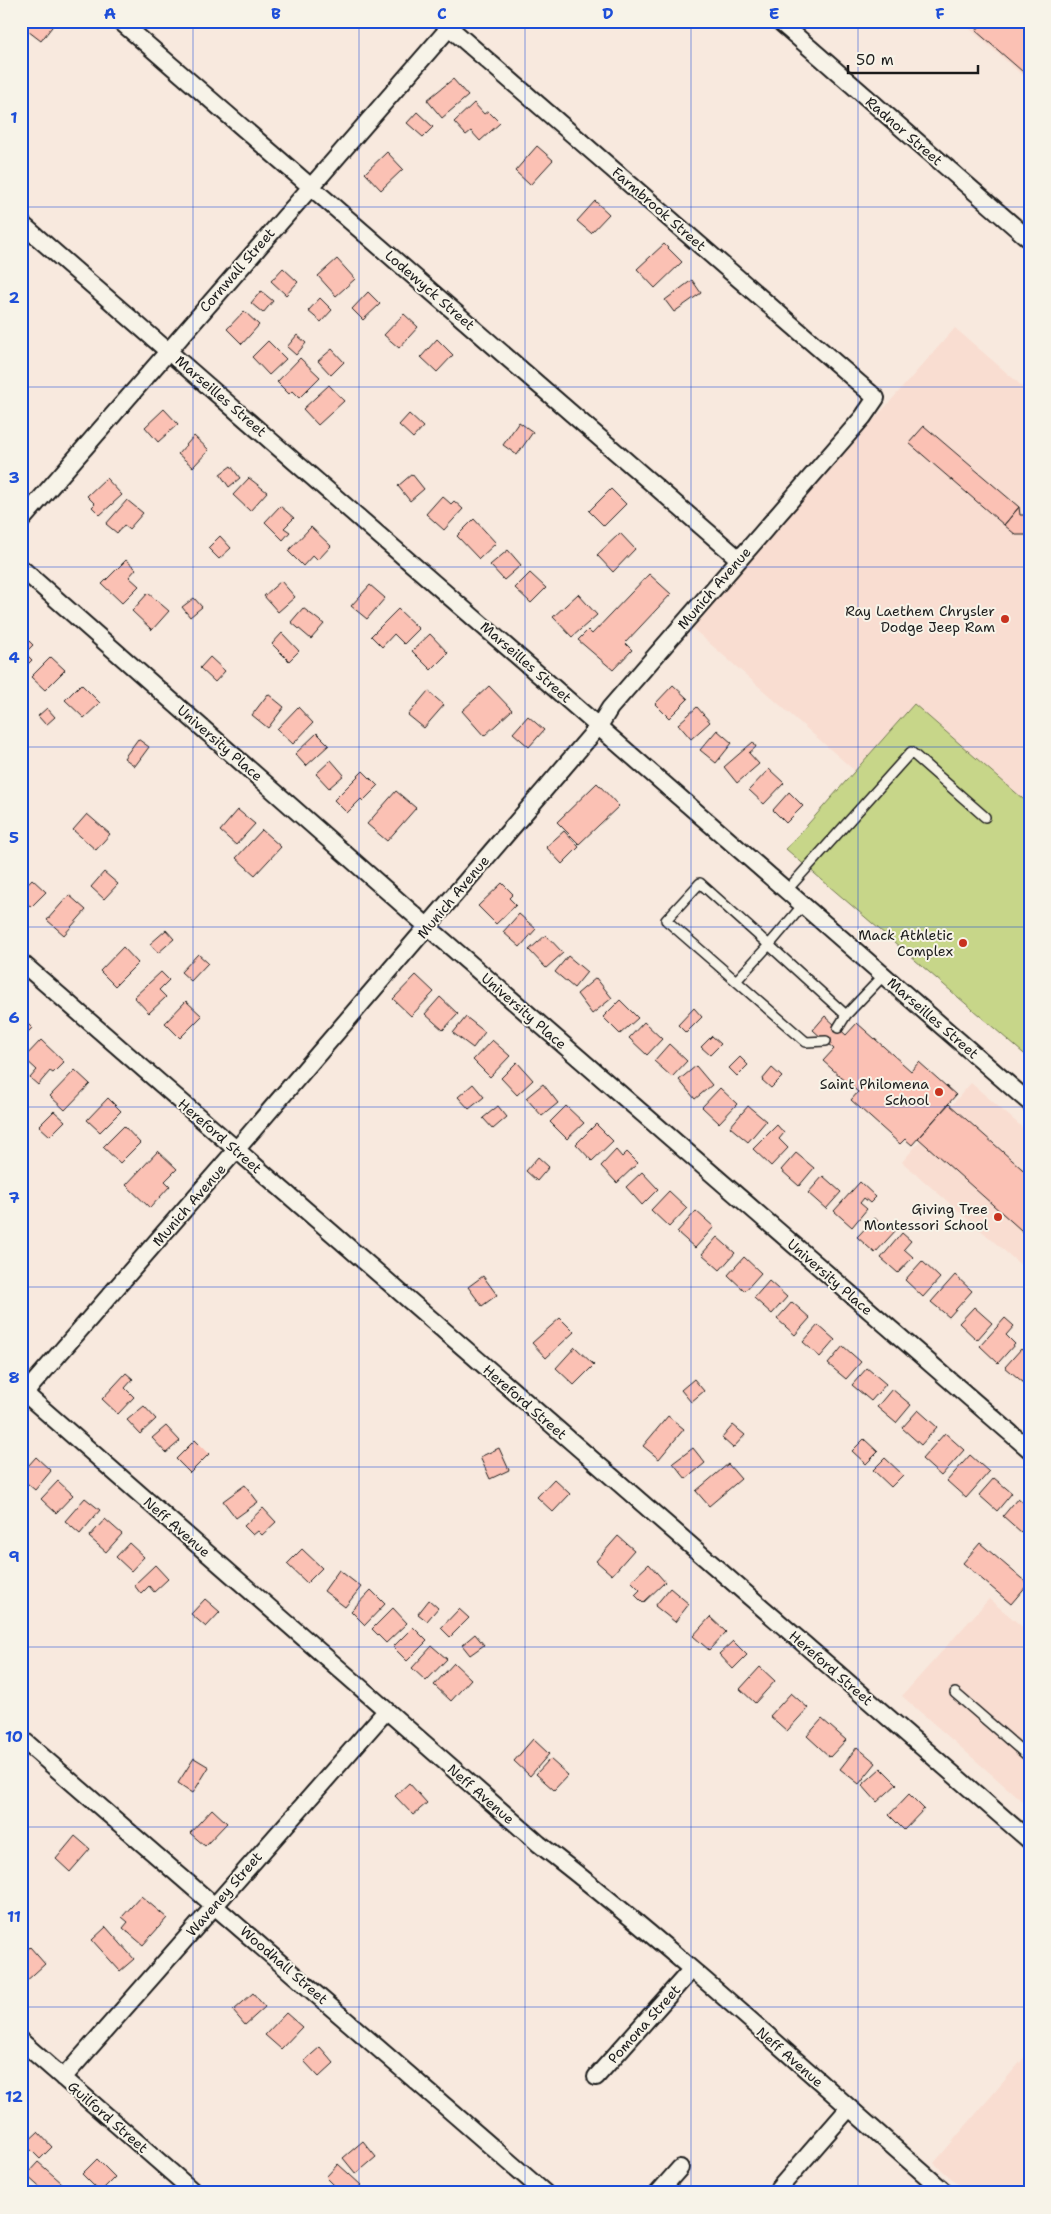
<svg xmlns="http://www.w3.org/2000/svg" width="1051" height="2214" viewBox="0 0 1051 2214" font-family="'Shantell Sans',sans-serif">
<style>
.built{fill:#f9ddd1}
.green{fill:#c7d689;stroke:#727952}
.building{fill:#fbc1b4;stroke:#1c1c1c}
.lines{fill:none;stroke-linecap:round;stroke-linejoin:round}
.lane-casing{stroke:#1c1c1c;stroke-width:12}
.street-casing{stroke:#1c1c1c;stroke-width:20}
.lane{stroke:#f7f3e8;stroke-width:9}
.street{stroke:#f7f3e8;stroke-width:16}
.grid{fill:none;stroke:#1d4ed8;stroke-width:1;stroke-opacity:0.55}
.poi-dot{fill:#c8321e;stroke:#f7f3e8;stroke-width:2}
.labels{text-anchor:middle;stroke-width:4;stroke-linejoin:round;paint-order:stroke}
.street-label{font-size:14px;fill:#1c1c1c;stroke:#f7f3e8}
.poi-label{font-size:14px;fill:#1c1c1c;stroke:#f7f3e8;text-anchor:end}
.neatline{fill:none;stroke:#1d4ed8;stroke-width:2}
.grid-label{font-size:16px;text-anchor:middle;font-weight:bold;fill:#1d4ed8}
</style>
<rect width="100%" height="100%" fill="#f8e9de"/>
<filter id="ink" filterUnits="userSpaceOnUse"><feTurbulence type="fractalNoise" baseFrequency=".02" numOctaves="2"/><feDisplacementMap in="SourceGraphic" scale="10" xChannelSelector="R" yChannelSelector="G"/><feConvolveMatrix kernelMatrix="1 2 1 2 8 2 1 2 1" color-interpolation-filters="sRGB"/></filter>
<g filter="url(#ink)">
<path class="built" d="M961 21H1030V82L971 30Z
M955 328 1030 393V805L914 704 855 771 691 627Z
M971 1083 1030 1134V1273L902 1162Z
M989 1599 1030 1633V1808L902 1696Z
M1028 2053 1030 2055V2193H968L934 2163Z"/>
<path class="green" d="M914 704 1030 805V1059L786 849Z"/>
<path class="building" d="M30 21H53L55 23 41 41 24 28Z
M984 21H1030V78L976 31Z
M453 79 468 96 442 118 427 100Z
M474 103 484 114 488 111 500 123 480 141 471 131 466 135 454 122Z
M417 112 433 127 423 137 407 123Z
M537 146 553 160 530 185 515 171Z
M387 152 403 169 381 190 365 173Z
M595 201 609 214 591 233 577 221Z
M664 244 682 262 655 288 637 269Z
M337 259 355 279 336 296 318 276Z
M283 268 298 282 286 295 271 281Z
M692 280 701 293 674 312 665 300Z
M261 291 273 301 263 313 251 303Z
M368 292 380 304 363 320 352 309Z
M320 298 332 310 321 322 308 311Z
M244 311 259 325 242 344 227 329Z
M404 314 418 327 399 348 384 335Z
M297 335 306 343 296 355 287 347Z
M437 339 453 355 437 372 421 357Z
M268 341 286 359 269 375 252 357Z
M332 349 344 362 331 375 318 361Z
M300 358 320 377 299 398 292 391 289 394 277 382Z
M329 385 344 401 318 425 303 409Z
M164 409 178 424 158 442 145 427Z
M409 414 423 427 413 438 399 425Z
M519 422 533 432 517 455 503 445Z
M924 426 1019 507 1004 525 909 443Z
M194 436 209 450 193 467 178 454Z
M231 466 240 478 229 487 220 474Z
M412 474 424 489 410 501 398 486Z
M106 478 122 495 100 515 92 507 95 504 87 496Z
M249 478 267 492 250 511 233 495Z
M611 489 626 504 604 526 589 511Z
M442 496 451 504 454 501 463 509 444 530 426 514Z
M127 500 143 513 129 529 124 525 117 533 106 524Z
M280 506 294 518 284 528 290 532 283 540 265 522Z
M1019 507 1020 515H1030V535H1016L1004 525Z
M474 519 496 543 479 559 457 536Z
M311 527 331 546 318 560 313 555 303 566 288 551Z
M620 533 635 549 613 572 597 555Z
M220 536 231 548 219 559 208 548Z
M508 550 521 565 504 580 490 565Z
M126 560 136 569 129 577 139 586 122 603 102 584Z
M530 573 546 588 531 603 515 588Z
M649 574 671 594 625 643 632 650 613 670 578 640 588 630 592 634Z
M281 581 295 597 278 612 264 596Z
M370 585 385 598 367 619 351 606Z
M148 593 169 611 152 630 132 611Z
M578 594 597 615 572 637 553 617Z
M194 598 202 607 190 617 182 607Z
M303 608 324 624 311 639 291 622Z
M398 609 419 629 404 644 394 634 382 647 371 636Z
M21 633 33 645 25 653 32 660 21 671Z
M282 633 299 651 289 661 272 644Z
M430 634 448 653 431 670 412 651Z
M51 657 65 670 45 690 31 677Z
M210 657 225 671 215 682 200 668Z
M81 684 100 703 84 718 65 700Z
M673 685 688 699 669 718 655 704Z
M489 686 512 710 484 736 462 711Z
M428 691 444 705 424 728 408 715Z
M268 694 284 707 268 728 252 715Z
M298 707 313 723 293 744 277 729Z
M697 707 710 722 691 739 678 724Z
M47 708 55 717 46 725 38 716Z
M528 716 544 730 529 747 513 733Z
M717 730 732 743 716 763 700 750Z
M317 733 329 745 306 766 295 754Z
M138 739 149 747 135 766 124 758Z
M753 742 756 747 749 753 759 764 737 783 724 767Z
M331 760 344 775 329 788 316 774Z
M769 769 784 783 764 804 749 790Z
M363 771 378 786 363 801 361 799 347 813 334 800Z
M597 783 619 806 579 844 557 822Z
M396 791 416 808 387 841 367 824Z
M789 792 803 806 786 823 773 810Z
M238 810 255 824 236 845 220 831Z
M87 814 110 834 96 850 73 830Z
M262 830 281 847 255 875 236 858Z
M564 831 579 847 562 864 546 847Z
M104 872 118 884 104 899 91 887Z
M32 879 46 892 31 907 21 898V891Z
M502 883 513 894 509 898 516 905 496 924 478 906Z
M69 895 86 910 64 935 47 920Z
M519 914 536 929 520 947 503 932Z
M166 930 174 939 158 953 150 944Z
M546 935 563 953 546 968 529 950Z
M123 947 138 963 115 986 100 971Z
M198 954 208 963 191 981 181 972Z
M568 956 587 972 574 988 555 972Z
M161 972 169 980 159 990 166 997 149 1013 134 997Z
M416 975 434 992 411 1016 393 999Z
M596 978 612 998 592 1014 577 994Z
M440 997 458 1014 443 1030 425 1014Z
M620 1000 638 1018 620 1034 603 1017Z
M186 1001 202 1016 180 1038 165 1023Z
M694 1008 702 1017 686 1033 678 1025Z
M825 1016 846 1035 857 1023 911 1071 919 1062 956 1095 912 1145 905 1139 900 1144 851 1100 858 1092 823 1061 834 1049 813 1030Z
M21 1017 32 1028 21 1039Z
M466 1017 485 1032 473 1048 453 1033Z
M644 1022 662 1039 647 1055 629 1038Z
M712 1036 721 1044 710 1055 701 1047Z
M41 1040 64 1062 53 1073 50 1071 38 1085 30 1078 37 1070 24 1058Z
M492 1040 510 1056 490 1077 473 1060Z
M669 1044 687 1061 672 1077 654 1061Z
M740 1057 748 1065 737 1076 729 1068Z
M517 1062 533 1080 517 1095 501 1078Z
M696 1066 712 1085 695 1099 679 1080Z
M772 1068 782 1077 771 1088 762 1080Z
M75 1070 90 1084 65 1110 50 1096Z
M473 1084 484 1097 469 1109 458 1097Z
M543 1084 558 1103 542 1116 526 1098Z
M720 1088 737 1104 719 1123 702 1107Z
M108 1098 121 1111 100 1132 87 1120Z
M949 1104 1030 1176V1238L918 1138Z
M498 1106 507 1117 493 1129 483 1118Z
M566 1106 584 1123 567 1139 550 1122Z
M748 1106 766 1121 748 1142 730 1127Z
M54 1111 65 1121 50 1136 39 1126Z
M596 1124 613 1141 592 1161 576 1144Z
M777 1125 784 1133 779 1139 788 1148 771 1166 753 1149Z
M124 1126 140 1143 120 1163 103 1147Z
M616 1150 622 1157 627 1152 638 1163 617 1183 601 1166Z
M158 1151 177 1169 165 1181 170 1186 150 1208 126 1185Z
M796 1153 814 1168 799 1186 781 1170Z
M538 1157 549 1167 537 1181 526 1171Z
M642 1172 658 1189 642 1205 626 1187Z
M823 1176 841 1192 826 1209 808 1193Z
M860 1182 876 1197 870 1203 864 1198 860 1203 867 1209 852 1227 834 1211Z
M669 1191 687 1208 669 1227 651 1210Z
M696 1211 714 1227 695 1248 677 1232Z
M875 1218 884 1227 889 1221 897 1229 875 1253 857 1237Z
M902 1233 911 1241 904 1249 913 1257 898 1273 881 1258Z
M717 1237 735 1253 720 1270 702 1254Z
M744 1257 761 1273 745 1291 728 1275Z
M922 1261 940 1278 923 1297 905 1280Z
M955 1275 972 1291 949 1317 931 1302Z
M483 1276 497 1295 482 1306 468 1287Z
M769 1281 787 1297 772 1314 754 1298Z
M792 1302 810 1318 795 1335 777 1319Z
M974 1307 992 1323 977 1340 959 1323Z
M560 1318 574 1332 546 1358 532 1343Z
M1005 1318 1014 1326 1006 1335 1015 1344 998 1363 980 1346Z
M818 1325 835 1340 820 1357 803 1342Z
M843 1346 861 1362 846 1379 828 1364Z
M575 1347 594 1365 574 1385 556 1368Z
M1021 1349 1030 1357V1377L1024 1383 1005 1367Z
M867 1368 886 1384 871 1401 852 1385Z
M126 1373 133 1379 125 1388 134 1397 118 1414 102 1399Z
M694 1379 704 1391 691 1402 681 1390Z
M892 1389 911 1405 896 1423 877 1407Z
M144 1406 156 1419 140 1434 127 1420Z
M918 1410 937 1427 921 1445 902 1428Z
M668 1416 684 1429 659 1459 643 1446Z
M733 1425 745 1435 733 1448 722 1438Z
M166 1426 180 1441 166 1453 152 1438Z
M945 1433 964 1450 941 1476 922 1459Z
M864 1439 878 1452 866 1464 852 1451Z
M195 1440 209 1454 190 1473 176 1459Z
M499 1448 509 1470 490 1479 480 1457Z
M693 1448 705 1463 686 1479 673 1463Z
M970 1455 989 1472 966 1498 947 1481Z
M36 1457 51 1471 35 1490 21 1478V1474Z
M885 1458 903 1475 891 1487 873 1470Z
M728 1464 741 1479 709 1506 696 1491Z
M994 1478 1012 1493 997 1511 979 1495Z
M554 1479 570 1494 553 1512 537 1497Z
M58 1481 73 1495 56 1513 41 1499Z
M245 1485 258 1502 236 1518 223 1501Z
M85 1498 100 1510 80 1534 65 1521Z
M1018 1498 1030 1508V1522L1021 1532 1003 1516Z
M263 1508 276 1522 262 1535 258 1531 253 1535 244 1526Z
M105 1519 122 1534 106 1552 89 1537Z
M618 1536 634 1550 612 1575 596 1561Z
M129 1543 144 1557 131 1571 116 1557Z
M980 1543 1028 1584 1011 1604 963 1563Z
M302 1549 322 1568 307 1583 287 1564Z
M649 1564 665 1582 643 1603 635 1595 640 1590 631 1581Z
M155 1565 168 1579 154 1592 149 1586 141 1594 134 1585Z
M339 1570 361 1587 345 1607 324 1591Z
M670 1588 689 1604 675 1622 655 1606Z
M371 1590 385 1604 365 1625 351 1611Z
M205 1599 220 1612 206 1627 191 1614Z
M429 1600 438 1608 427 1621 418 1614Z
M393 1608 407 1623 386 1643 372 1629Z
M459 1609 469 1618 450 1637 441 1628Z
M710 1617 726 1632 709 1650 693 1636Z
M413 1627 427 1641 407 1661 393 1647Z
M475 1634 484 1645 470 1655 462 1645Z
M733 1641 747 1655 733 1669 719 1654Z
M432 1646 447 1659 426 1681 412 1668Z
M454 1663 471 1679 451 1701 434 1685Z
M760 1667 775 1681 755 1703 740 1689Z
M791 1693 808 1708 787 1731 770 1716Z
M822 1719 846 1740 830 1757 807 1736Z
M533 1739 549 1754 530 1776 514 1761Z
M857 1747 876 1763 859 1784 840 1769Z
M194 1758 209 1767 193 1793 178 1783Z
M550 1759 568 1775 554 1790 536 1774Z
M881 1768 897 1784 877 1802 862 1785Z
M409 1783 427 1803 413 1815 395 1796Z
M909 1794 924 1809 904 1830 889 1815Z
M212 1809 227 1823 205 1846 190 1833Z
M75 1836 90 1849 70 1872 56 1859Z
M141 1896 167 1918 143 1945 123 1928 128 1922 122 1917Z
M106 1927 134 1959 120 1971 92 1940Z
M30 1947 45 1964 23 1984 21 1956Z
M253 1993 265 2007 245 2025 233 2011Z
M286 2013 302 2027 281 2049 265 2035Z
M320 2047 334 2063 319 2077 304 2061Z
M38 2132 52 2147 40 2159 25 2144Z
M363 2141 376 2157 356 2174 343 2158Z
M97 2159 115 2177 100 2192 82 2174Z
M38 2162 62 2183 53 2193H46L26 2175Z
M338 2164 361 2185 353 2193H342L326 2177Z"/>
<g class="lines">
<defs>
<path id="lane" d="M787 890 911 752 985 817
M803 905 769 945 700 883 666 920 806 1042 826 1041
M736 981 769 945 846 1015 884 975
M838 1028 846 1015
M955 1693 1030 1758"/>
<path id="street" d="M120 21 739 559
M779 21 1030 240
M21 223 1030 1103
M21 521 455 21
M21 568 428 927 1030 1450
M21 962 1030 1841
M21 1390 539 1844C680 1953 812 2076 946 2193
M25 1393 236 1150 599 726 610 708 863 417 876 398 442 21
M21 1738 545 2193
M21 2041 195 2193
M596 2077 691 1970
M63 2078 386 1711
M658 2193 680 2168
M775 2193 849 2108"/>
</defs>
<use href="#lane" class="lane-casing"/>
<use href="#street" class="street-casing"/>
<use href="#lane" class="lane"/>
<use href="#street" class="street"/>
</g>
</g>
<path class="grid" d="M193 21V2193M359 21V2193M525 21V2193M691 21V2193M858 21V2193M21 207H1030M21 387H1030M21 567H1030M21 747H1030M21 927H1030M21 1107H1030M21 1287H1030M21 1467H1030M21 1647H1030M21 1827H1030M21 2007H1030"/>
<g class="poi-dot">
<circle cx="1005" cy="619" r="5"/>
<circle cx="963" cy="943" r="5"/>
<circle cx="939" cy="1092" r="5"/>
<circle cx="998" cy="1217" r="5"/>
</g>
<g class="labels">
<g class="street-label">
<text transform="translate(904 131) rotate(41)" y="5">Radnor Street</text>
<text transform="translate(659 209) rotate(41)" y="5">Farmbrook Street</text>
<text transform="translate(237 270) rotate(-49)" y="5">Cornwall Street</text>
<text transform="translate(430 290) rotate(41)" y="5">Lodewyck Street</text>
<text transform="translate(221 396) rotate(41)" y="5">Marseilles Street</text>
<text transform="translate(714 588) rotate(-49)" y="5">Munich Avenue</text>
<text transform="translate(526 662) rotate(41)" y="5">Marseilles Street</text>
<text transform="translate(220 743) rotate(41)" y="5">University Place</text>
<text transform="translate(453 897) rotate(-50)" y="5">Munich Avenue</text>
<text transform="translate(524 1011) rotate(41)" y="5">University Place</text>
<text transform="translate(933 1018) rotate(41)" y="5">Marseilles Street</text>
<text transform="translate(220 1136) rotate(41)" y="5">Hereford Street</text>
<text transform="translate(189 1205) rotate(-49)" y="5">Munich Avenue</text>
<text transform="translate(830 1277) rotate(41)" y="5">University Place</text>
<text transform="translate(525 1402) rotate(41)" y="5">Hereford Street</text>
<text transform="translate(177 1527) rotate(41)" y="5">Neff Avenue</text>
<text transform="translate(831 1668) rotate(41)" y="5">Hereford Street</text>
<text transform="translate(481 1794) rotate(41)" y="5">Neff Avenue</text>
<text transform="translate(224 1894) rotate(-49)" y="5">Waveney Street</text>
<text transform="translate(284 1965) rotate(41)" y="5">Woodhall Street</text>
<text transform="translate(644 2024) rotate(-48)" y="5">Pomona Street</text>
<text transform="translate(790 2057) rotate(41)" y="5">Neff Avenue</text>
<text transform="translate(108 2117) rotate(41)" y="5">Guilford Street</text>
</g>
<g class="poi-label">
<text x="995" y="616">Ray Laethem Chrysler<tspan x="995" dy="16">Dodge Jeep Ram</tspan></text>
<text x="953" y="940">Mack Athletic<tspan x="953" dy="16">Complex</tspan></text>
<text x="929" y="1089">Saint Philomena<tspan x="929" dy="16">School</tspan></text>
<text x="988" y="1214">Giving Tree<tspan x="988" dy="16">Montessori School</tspan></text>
</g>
</g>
<rect width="1051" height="2214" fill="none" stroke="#f7f3e8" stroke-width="55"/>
<path d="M848 65v8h130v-8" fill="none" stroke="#1c1c1c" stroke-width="2.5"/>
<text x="856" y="65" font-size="15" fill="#1c1c1c" stroke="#f7f3e8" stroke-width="4" paint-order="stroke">50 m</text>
<rect x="28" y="28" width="996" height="2158" class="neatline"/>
<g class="grid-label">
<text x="110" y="19">A</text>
<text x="276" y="19">B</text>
<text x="442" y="19">C</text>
<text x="608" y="19">D</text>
<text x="774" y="19">E</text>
<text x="940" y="19">F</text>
<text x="14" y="123">1</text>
<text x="14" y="303">2</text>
<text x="14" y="483">3</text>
<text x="14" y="663">4</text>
<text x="14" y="843">5</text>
<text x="14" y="1023">6</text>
<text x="14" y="1203">7</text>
<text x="14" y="1383">8</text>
<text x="14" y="1562">9</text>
<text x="14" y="1742">10</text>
<text x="14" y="1922">11</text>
<text x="14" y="2102">12</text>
</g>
</svg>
